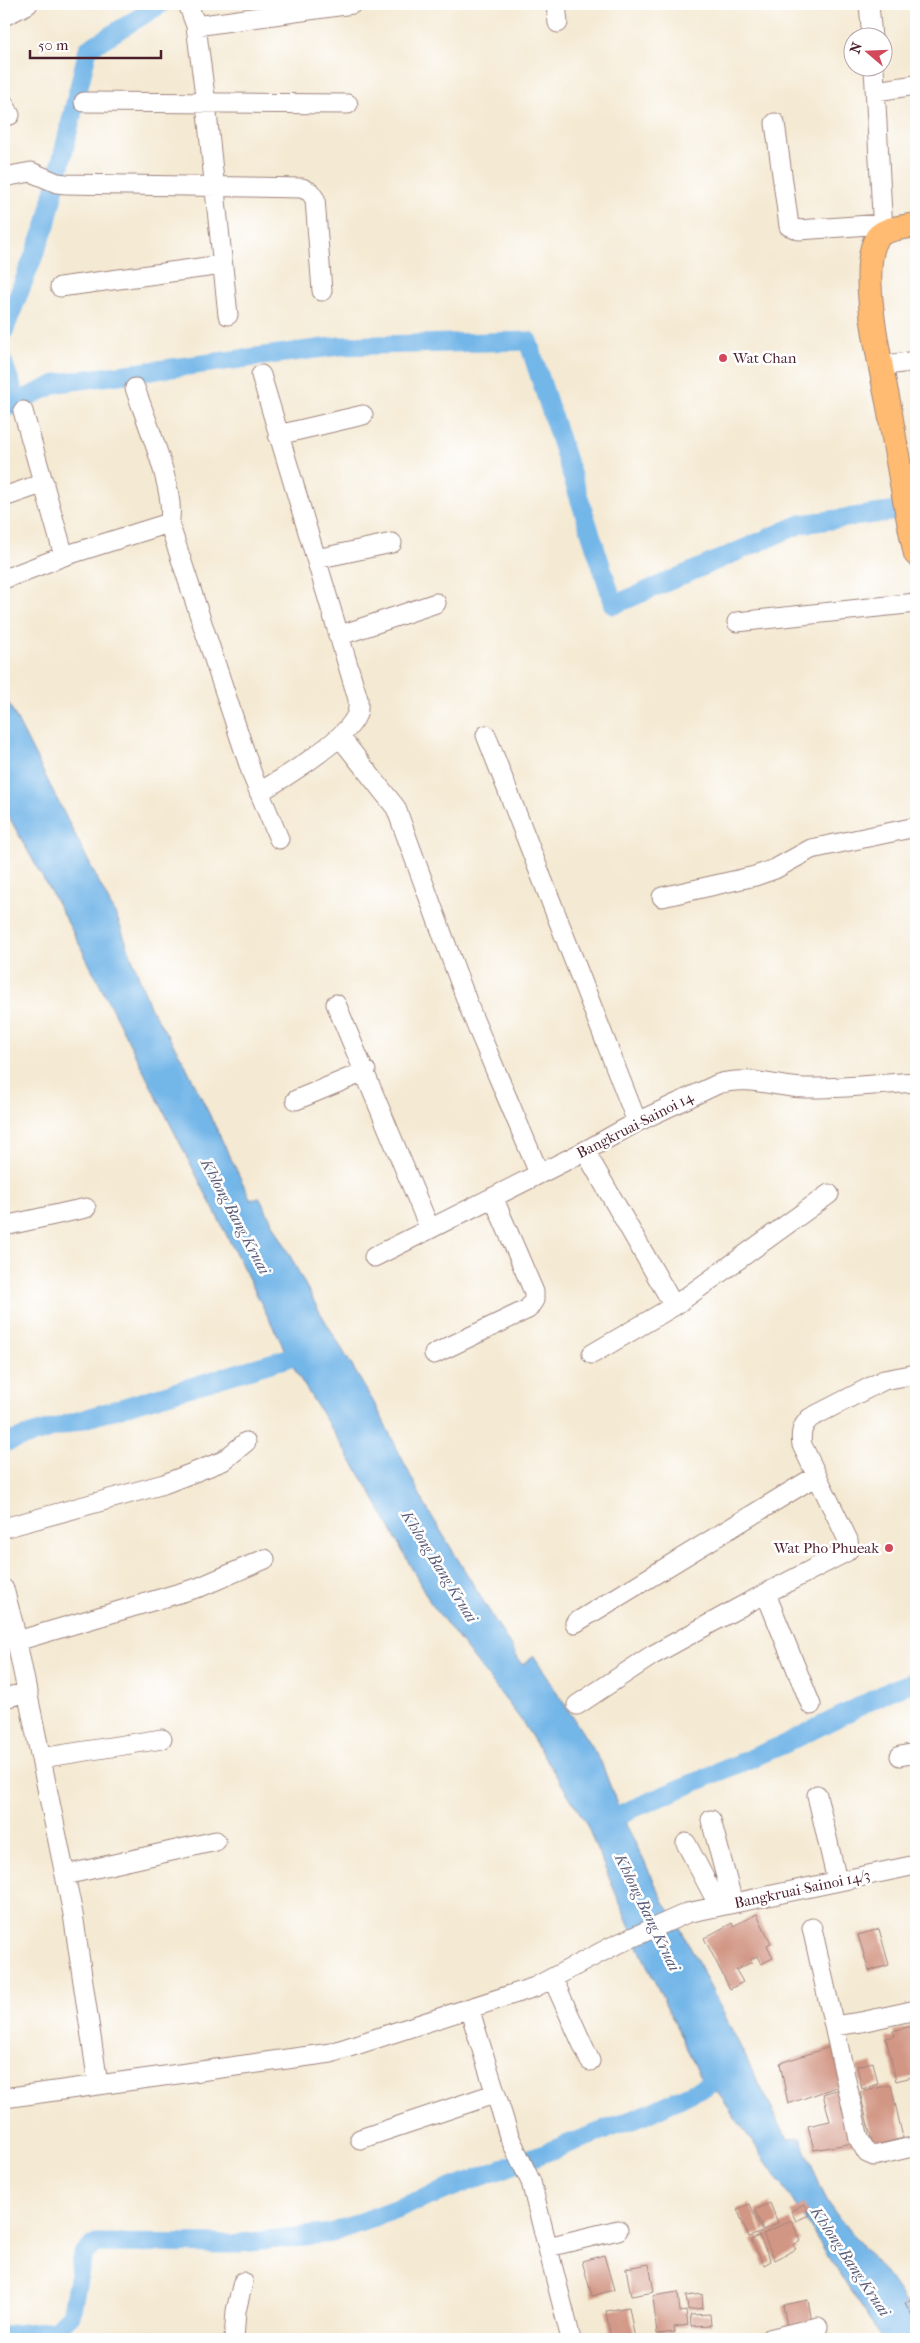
<svg xmlns="http://www.w3.org/2000/svg" width="920" height="2343" viewBox="0 0 920 2343" font-family="'IM FELL French Canon',serif">
<style>
.water{fill:#73b6e8;stroke:#5e6a8a}
.lines{fill:none;stroke-linecap:round;stroke-linejoin:round}
.canal{stroke:#73b6e8;stroke-width:19}
.building{fill:#d29684}
.minor-casing{stroke:#9f847e;stroke-width:21}
.major-casing{stroke:#9f847e;stroke-width:26}
.minor{stroke:#fff;stroke-width:19}
.major{stroke:#febb71;stroke-width:24}
.poi-dot{fill:#d1495b;stroke:#fff;stroke-width:2}
.labels{text-anchor:middle;stroke-width:5;stroke-linejoin:round;paint-order:stroke}
.poi-label{font-size:15px;fill:#4a1f2b;stroke:#fff;text-anchor:start}
.street-label{font-size:15px;fill:#4a1f2b;stroke:#fff}
.water-label{font-size:16px;font-style:italic;fill:#5a5b77;stroke:#fff}
</style>
<rect width="100%" height="100%" fill="#fff"/>
<filter id="ink" filterUnits="userSpaceOnUse"><feTurbulence type="fractalNoise" baseFrequency=".02" numOctaves="2"/><feDisplacementMap in="SourceGraphic" scale="10" xChannelSelector="R" yChannelSelector="G"/><feConvolveMatrix kernelMatrix="1 2 1 2 8 2 1 2 1" color-interpolation-filters="sRGB"/></filter>
<filter id="wash" filterUnits="userSpaceOnUse"><feTurbulence type="fractalNoise" baseFrequency=".0096" numOctaves="4" result="noise"/><feDisplacementMap in="SourceGraphic" scale="20" xChannelSelector="R" yChannelSelector="G"/><feGaussianBlur stdDeviation="1.12" result="paint"/><feColorMatrix in="noise" values="0 0 0 0 0 0 0 0 0 0 0 0 0 0 0 0 0 1.4 0 .05"/><feComposite in="paint" operator="in"/></filter>
<g filter="url(#wash)">
<rect width="100%" height="100%" fill="#f4e9d2"/>
<path class="water" d="M4 694 118 920 150 1007 183 1060 251 1200 259 1197 317 1307 377 1408 425 1505 522 1665 534 1656 601 1762 621 1814 664 1902 682 1931 787 2139 801 2138C810 2158 817 2182 828 2202 851 2240 916 2294 916 2339H882L785 2189 718 2093 700 2076 641 1953 585 1821 521 1720 430 1602 369 1489 297 1374 74 934 4 808Z"/>
<g class="lines">
<path class="canal" d="M4 331 46 225 88 49 161 4
M4 364 17 402
M4 408 58 383 339 346 528 341 614 605 801 524 897 511 916 506
M4 1443 311 1351
M604 1821 787 1743 892 1690 916 1681
M4 2335 55 2330 71 2315 83 2254 96 2243 232 2244 332 2233 645 2115 727 2076"/>
</g>
<g id="blocks">
<path class="building" d="M757 1914 771 1943 767 1945 773 1958 761 1964 757 1956 751 1959 752 1962 736 1970 743 1982 730 1989 704 1938 732 1923 733 1926Z
M879 1929 889 1965 869 1971 858 1935Z
M916 2025V2076L896 2081 886 2038 895 2036 893 2031Z
M836 2045 845 2084 788 2104 780 2063Z
M873 2062 878 2084 862 2089 857 2066Z
M891 2085 903 2138 873 2146 860 2092Z
M846 2087 859 2142 814 2150 808 2126 830 2121 823 2094Z
M770 2203 778 2223 763 2230 755 2210Z
M750 2204 762 2232 749 2237 737 2209Z
M804 2204 809 2215 796 2221 791 2211Z
M791 2220 801 2241 793 2245 796 2249 775 2260 763 2234Z
M759 2236 771 2261 764 2265 751 2240Z
M604 2255 614 2290 592 2296 582 2261Z
M649 2264 654 2292 631 2296 626 2268Z
M678 2292 680 2312 686 2311 688 2325 674 2327 675 2332 657 2334 653 2296Z
M702 2294 703 2308 688 2310 686 2296Z
M916 2296V2322L905 2303Z
M808 2300 812 2322 787 2327 783 2305Z
M629 2307 635 2339H611L606 2311Z
M710 2314 711 2325 691 2326 690 2315Z"/>
</g>
</g>
<g filter="url(#ink)">
<use href="#blocks" fill-opacity="0" stroke="#9f847e" stroke-width="1"/>
<g class="lines">
<defs>
<path id="minor" d="M188 4 196 26 206 104 228 315
M556 4 558 23
M869 4 872 38
M4 16 28 4
M196 26 352 4
M874 68 883 232
M876 91 916 85
M84 102 348 104
M4 104 10 115
M775 123 789 226 799 230 883 224
M4 177 31 172 57 183 66 184 302 188 310 192 315 199 322 291
M60 287 222 265
M880 366 916 361
M135 388C145 418 178 496 169 523L253 777 279 839
M23 411 64 556
M278 435 363 415
M4 497 44 483
M316 559 392 543
M4 579 64 556 169 523
M737 622 916 603
M338 636 436 603
M486 735 637 1122
M340 737 396 808 472 1015 539 1173
M259 792C283 779 343 741 355 718 359 712 358 706 358 699L261 375
M662 897 755 876 775 869 811 849 916 827
M336 1004 429 1227
M296 1100 366 1071
M585 1151 674 1306
M4 1226 86 1208
M374 1257 585 1151 637 1122 718 1084C748 1075 775 1087 805 1088 842 1089 880 1084 916 1082
M434 1354 528 1309 534 1300V1292L493 1197
M592 1354 674 1306 829 1194
M4 1528 164 1484 223 1461 246 1442
M4 1589 13 1623 73 1914 98 2084
M766 1594 811 1705
M575 1623 816 1476
M17 1641 200 1587 265 1559
M4 1698 28 1692
M577 1705 651 1656 751 1601 846 1552 849 1549 848 1540 802 1445C800 1433 802 1426 810 1418L884 1380 916 1374
M900 1756 916 1753
M41 1758 162 1739
M817 1795 837 1881
M711 1820 733 1903
M686 1843 719 1906
M65 1875 216 1841
M812 1928 834 2026 861 2022 916 2010
M553 1979 590 2061
M469 2008 509 2136 531 2182 571 2339
M834 2026 859 2139 867 2153 874 2156 916 2146
M4 2098 331 2053 535 1987 611 1947 687 1913 916 1865
M360 2139 494 2094
M548 2247 618 2230
M234 2339 236 2311 243 2282
M769 2339 818 2327"/>
<path id="major" d="M916 225C905 227 884 228 877 238 857 269 882 371 889 407 897 457 905 505 916 554"/>
</defs>
<use href="#minor" class="minor-casing"/>
<use href="#major" class="major-casing"/>
<use href="#minor" class="minor"/>
<use href="#major" class="major"/>
</g>
</g>
<g class="poi-dot">
<circle cx="723" cy="358" r="5"/>
<circle cx="889" cy="1548" r="5"/>
</g>
<g class="labels">
<g class="poi-label">
<text x="733" y="363">Wat Chan</text>
<text x="879" y="1553" text-anchor="end">Wat Pho Phueak</text>
</g>
<g class="street-label">
<text transform="translate(635 1125) rotate(-27)" y="5">Bangkruai-Sainoi 14</text>
<text transform="translate(802 1889) rotate(-12)" y="5">Bangkruai-Sainoi 14/3</text>
</g>
<g class="water-label">
<text transform="translate(236 1216) rotate(62)" y="6">Khlong Bang Kruai</text>
<text transform="translate(440 1566) rotate(58)" y="6">Khlong Bang Kruai</text>
<text transform="translate(648 1912) rotate(64)" y="6">Khlong Bang Kruai</text>
<text transform="translate(851 2261) rotate(56)" y="6">Khlong Bang Kruai</text>
</g>
</g>
<rect width="920" height="2343" fill="none" stroke="#fff" stroke-width="20"/>
<g transform="translate(868 52) rotate(289)"><circle r="24" fill="#ffffff" stroke="#b7a5aa"/>
<path d="M0-4L9 19L0 12L-9 19Z" fill="#d1495b"/>
<text y="-8" font-size="14" font-weight="bold" text-anchor="middle" fill="#4a1f2b">N</text>
</g>
<path d="M30 50v8h131v-8" fill="none" stroke="#4a1f2b" stroke-width="2.5"/>
<text x="38" y="50" font-size="15" fill="#4a1f2b" stroke="#ffffff" stroke-width="4" paint-order="stroke">50 m</text>
</svg>
